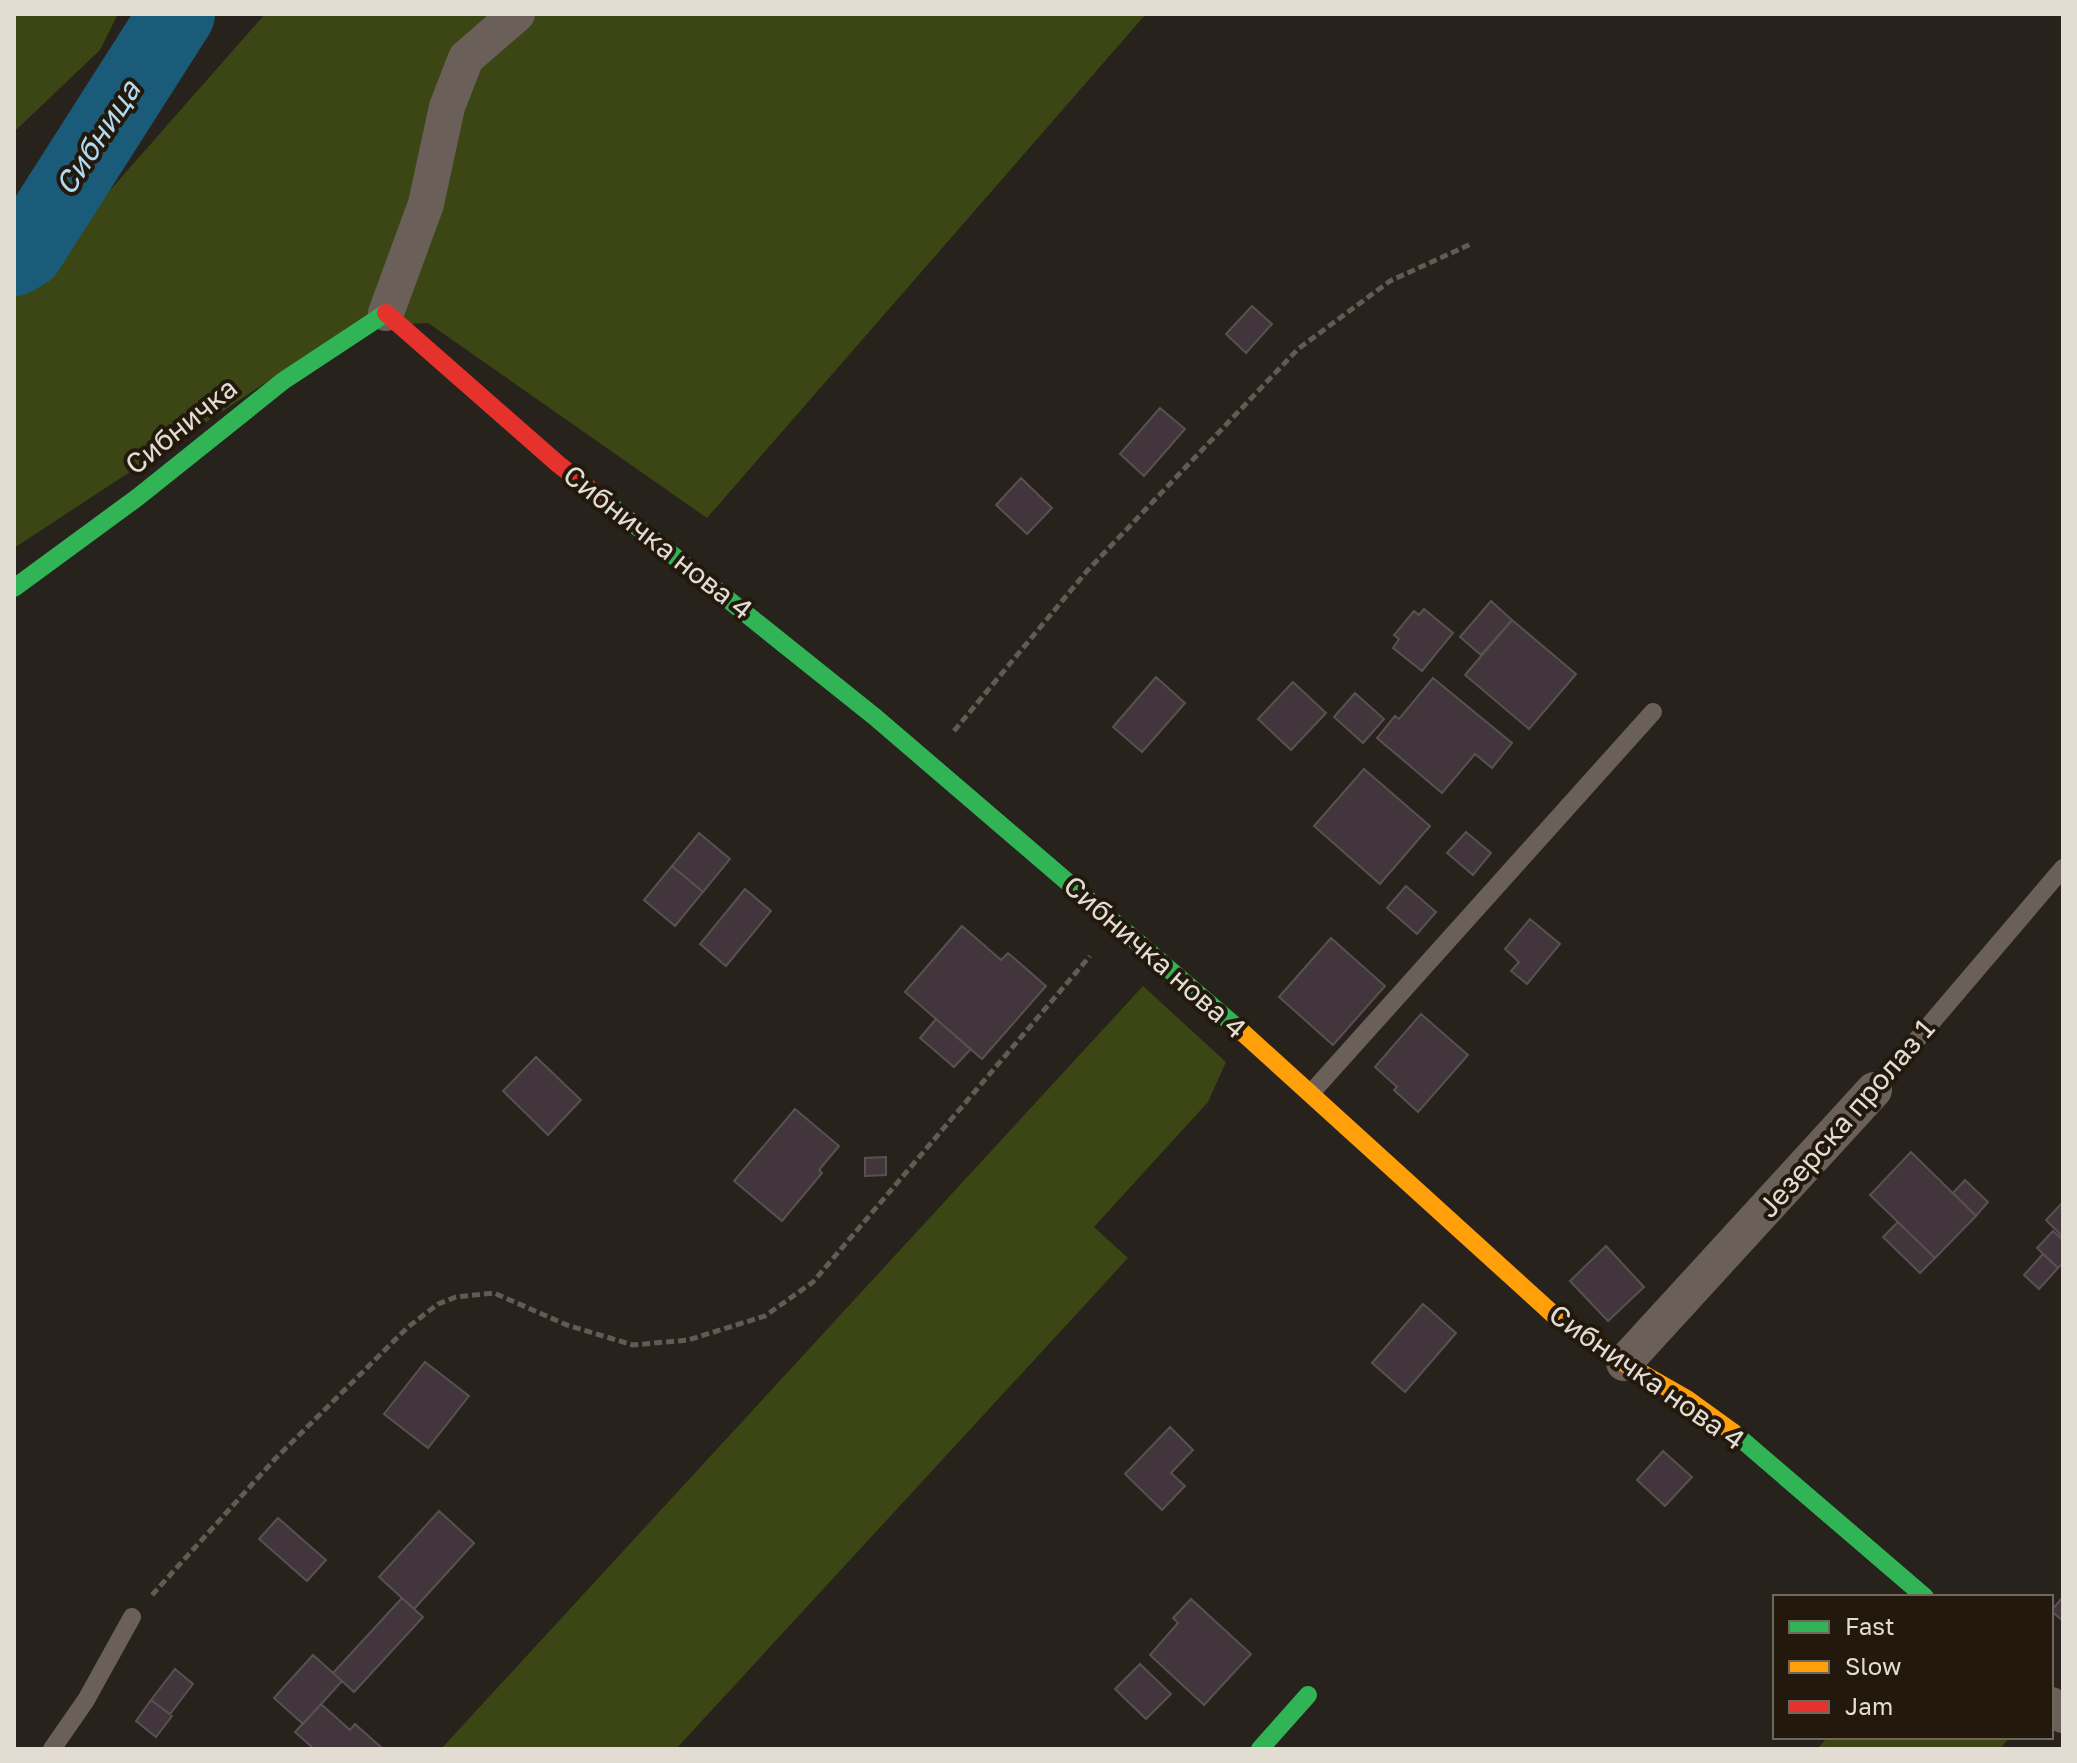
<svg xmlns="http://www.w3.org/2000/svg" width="2077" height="1763" viewBox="0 0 2077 1763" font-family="'Golos Text',sans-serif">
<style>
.green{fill:#3b4614}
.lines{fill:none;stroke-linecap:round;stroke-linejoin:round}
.river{stroke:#1b5b7a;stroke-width:76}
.building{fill:#42353b;stroke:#575251;stroke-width:2}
.path{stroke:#625a54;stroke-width:5;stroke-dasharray:8 4;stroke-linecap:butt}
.lane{stroke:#6a6059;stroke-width:18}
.street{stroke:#6a6059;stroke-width:36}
.fast{stroke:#30b455;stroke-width:18}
.slow{stroke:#ff9f0a;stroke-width:18}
.jam{stroke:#e5322d;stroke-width:18}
.labels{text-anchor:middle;stroke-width:8;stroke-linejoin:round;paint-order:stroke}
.street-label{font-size:28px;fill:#e2dcd3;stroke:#22190c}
.water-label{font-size:30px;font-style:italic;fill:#b0d9f2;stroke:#22190c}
</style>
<rect width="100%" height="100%" fill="#27221b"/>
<path class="green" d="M14 14H118L100 50 14 132Z
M265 14H1146L707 518 428 323 351 327 14 548V289L38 272Z
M1143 986 1226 1062 1208 1102 1094 1227 1128 1258 676 1749H441Z
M1828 1737H2010L2000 1749H1817Z"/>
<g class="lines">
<path class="river" d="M14 258 26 251 177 14"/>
</g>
<path class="building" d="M1252 306 1272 324 1246 353 1226 334Z
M1160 408 1185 429 1144 476 1120 454Z
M1021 478 1052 508 1027 534 996 505Z
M1491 601 1512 620 1481 655 1460 637Z
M1424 609 1453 633 1422 671 1393 648 1399 639 1394 635 1414 611 1419 615Z
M1512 620 1576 674 1529 729 1465 675Z
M1156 677 1185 703 1142 752 1113 727Z
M1433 678 1512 743 1492 768 1475 754 1442 793 1377 738 1395 716 1399 719Z
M1293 682 1326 713 1291 750 1258 719Z
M1355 693 1384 719 1363 743 1334 717Z
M1364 769 1430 826 1380 884 1314 826Z
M1466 832 1491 853 1473 875 1447 853Z
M699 833 730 859 703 892 672 866Z
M672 866 703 892 675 926 644 900Z
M1406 886 1436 912 1417 934 1387 908Z
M745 889 771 911 726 966 700 944Z
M1530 919 1560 944 1527 984 1511 971 1519 962 1505 949Z
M962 926 1001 960 1008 953 1046 986 982 1059 905 992Z
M1331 938 1385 986 1333 1045 1279 997Z
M1421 1014 1468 1055 1418 1112 1394 1090 1397 1087 1375 1067Z
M936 1019 971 1049 954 1067 920 1038Z
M536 1057 581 1100 548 1135 503 1091Z
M795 1109 839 1146 819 1170 822 1173 782 1221 734 1181Z
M1911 1152 1976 1216 1935 1258 1870 1195Z
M886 1157V1175L865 1176V1158Z
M1965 1180 1988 1202 1976 1216 1953 1193Z
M2063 1202V1237L2046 1220Z
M1898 1222 1935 1258 1920 1273 1883 1237Z
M2053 1231 2063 1240V1263L2058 1268 2037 1248Z
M1606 1246 1644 1287 1608 1321 1570 1281Z
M2043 1254 2058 1268 2039 1289 2024 1275Z
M1423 1304 1456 1333 1405 1392 1372 1363Z
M425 1362 469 1396 428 1448 384 1414Z
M1170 1427 1193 1450 1171 1473 1185 1486 1162 1510 1125 1474Z
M1663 1451 1692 1477 1665 1506 1637 1480Z
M439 1511 474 1543 414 1609 379 1577Z
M278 1518 326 1560 307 1581 259 1539Z
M2063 1597V1621L2051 1611Z
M402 1598 423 1617 354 1692 333 1673Z
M1191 1599 1251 1654 1204 1705 1150 1655 1178 1623 1173 1618Z
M313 1655 342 1681 303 1724 274 1698Z
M1140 1664 1171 1694 1146 1719 1115 1689Z
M175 1669 193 1684 170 1714 151 1700Z
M151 1700 172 1716 156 1737 136 1721Z
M321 1704 350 1730 355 1724 383 1749H314L295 1732Z"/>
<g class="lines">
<path class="path" d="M954 731 1087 571 1298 349 1390 281 1473 243
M152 1595 275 1459 408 1327 438 1304 456 1297 494 1293 567 1325 633 1345 688 1340 765 1316 813 1282 1090 956"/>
<path class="lane" d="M1874 1090 2063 868
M1311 1093 1653 712
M52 1749 86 1700 132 1617"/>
<path class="street" d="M386 313 426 204 447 107 466 58 517 14
M1624 1363 1874 1090
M2051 1705 2063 1715"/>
<path class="fast" d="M605 501 875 717 1240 1030
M14 588 138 497 283 381 386 313
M1734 1433 1925 1597
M1260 1749 1308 1695"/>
<path class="slow" d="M1240 1030 1555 1316 1624 1363 1687 1399 1734 1433"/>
<path class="jam" d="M386 313 558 464 605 501"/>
</g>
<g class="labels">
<g class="street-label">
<text transform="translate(181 426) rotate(-39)" y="10">Сибничка</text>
<text transform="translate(658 542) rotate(38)" y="10">Сибничка нова 4</text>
<text transform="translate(1155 957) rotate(41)" y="10">Сибничка нова 4</text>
<text transform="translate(1846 1118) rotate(-49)" y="10">Језерска пролаз 1</text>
<text transform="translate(1647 1377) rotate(35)" y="10">Сибничка нова 4</text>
</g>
<g class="water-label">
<text transform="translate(98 138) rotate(-57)" y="10">Сибница</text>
</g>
</g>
<rect width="2077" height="1763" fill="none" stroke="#e2dcd3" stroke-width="32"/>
<rect x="1773" y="1595" width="280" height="144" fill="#22190c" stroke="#6f675c" stroke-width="2"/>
<rect x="1789" y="1621" width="40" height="12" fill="#30b455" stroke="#6f675c" stroke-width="2"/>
<text x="1845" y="1635" font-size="24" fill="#e2dcd3">Fast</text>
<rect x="1789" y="1661" width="40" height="12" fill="#ff9f0a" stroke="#6f675c" stroke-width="2"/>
<text x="1845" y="1675" font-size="24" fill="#e2dcd3">Slow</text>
<rect x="1789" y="1701" width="40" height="12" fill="#e5322d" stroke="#6f675c" stroke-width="2"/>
<text x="1845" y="1715" font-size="24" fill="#e2dcd3">Jam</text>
</svg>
